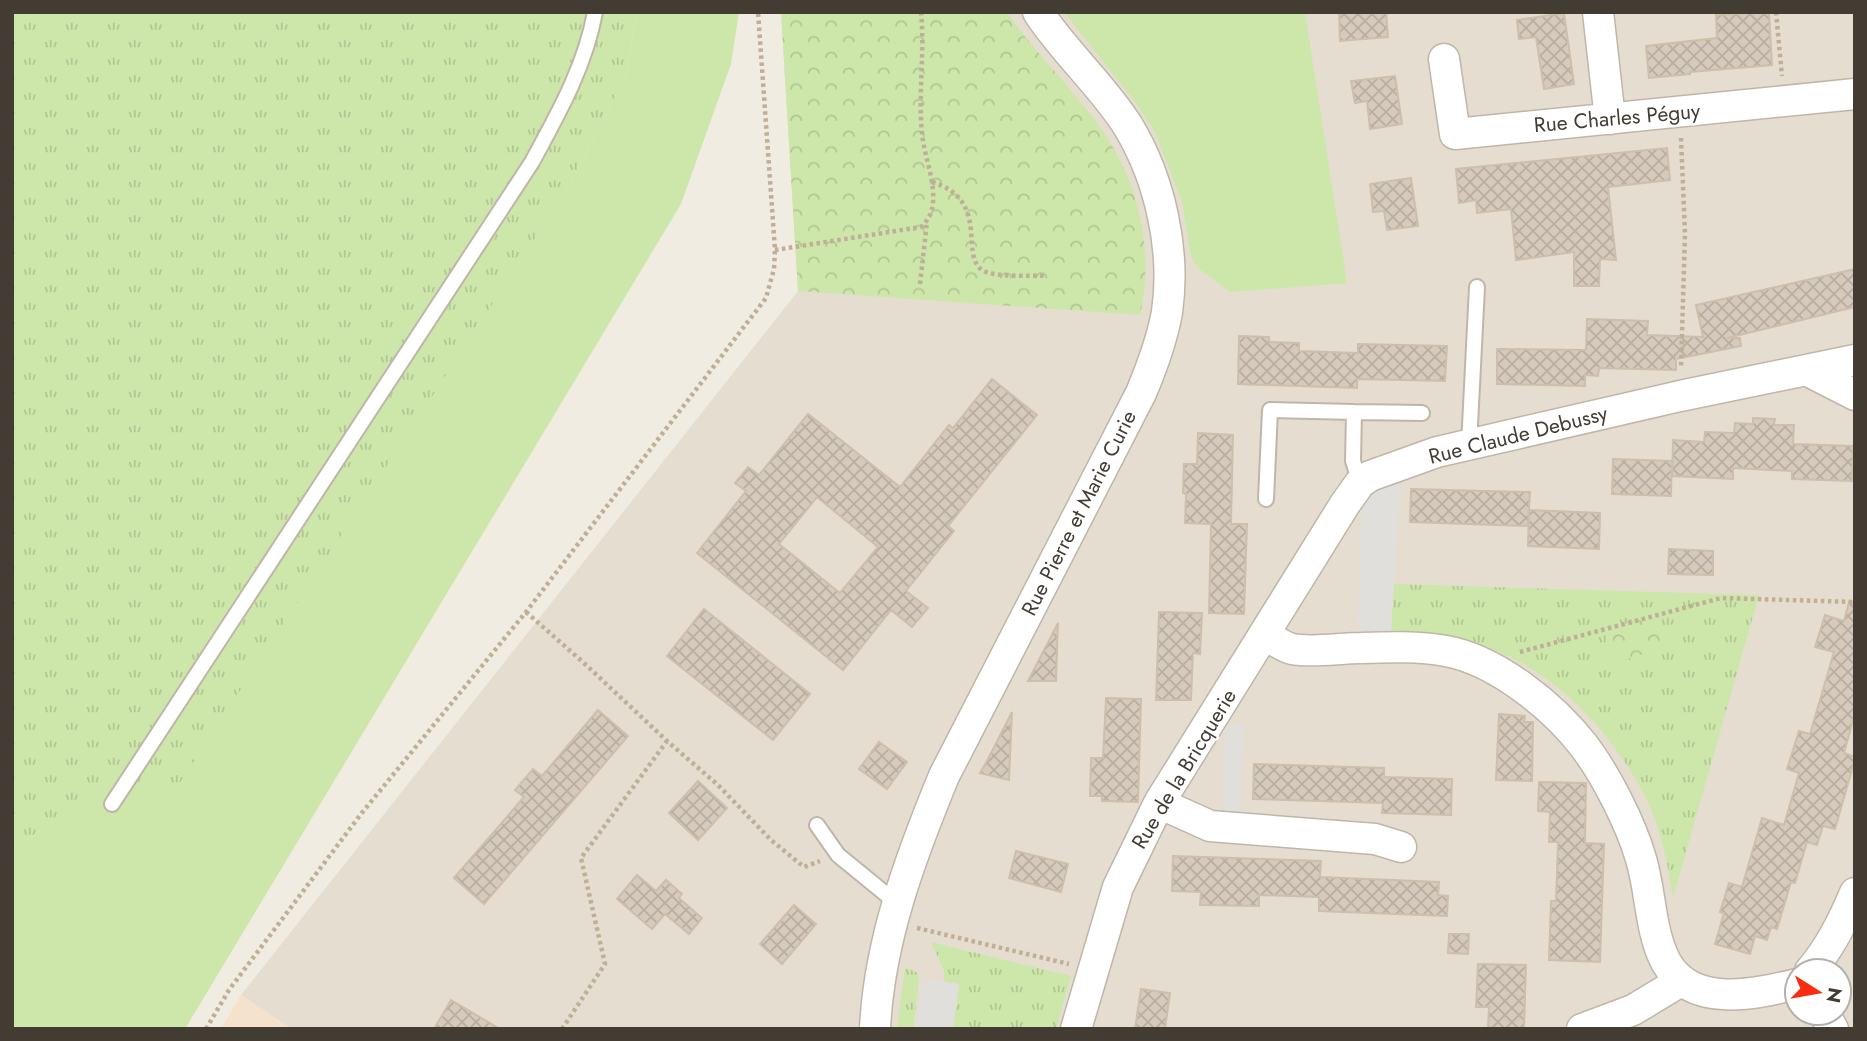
<svg xmlns="http://www.w3.org/2000/svg" width="1867" height="1041" viewBox="0 0 1867 1041" font-family="Jost,sans-serif">
<style>
.residential{fill:#e5ded0;fill-rule:evenodd}
.commercial{fill:#f4e2cc}
.grass{fill:url(#grass-tufts)}
.park{fill:url(#park-crowns)}
.pitch{fill:#cde6aa}
.parking{fill:#e1dfdb}
.building{fill:url(#building-cross-hatch);stroke:#cdbfab;stroke-width:2;fill-rule:evenodd}
.lines{fill:none;stroke-linecap:round;stroke-linejoin:round}
.lane-casing{stroke:#bfb6a8;stroke-width:18}
.street-casing{stroke:#bfb6a8;stroke-width:33}
.path{stroke:#beaf96;stroke-width:4.5;stroke-dasharray:3.5 3.5;stroke-linecap:butt}
.lane{stroke:#fff;stroke-width:14}
.street{stroke:#fff;stroke-width:30}
.labels{text-anchor:middle;stroke-width:5;stroke-linejoin:round;paint-order:stroke}
.street-label{font-size:21px;fill:#423c33;stroke:#fff}
</style>
<defs>
<pattern id="grass-tufts" width="24" height="20" patternUnits="userSpaceOnUse" patternTransform="scale(1.75)"><rect width="24" height="20" fill="#cde6aa"/><path d="M3 7l-1-3M5 7V3M7 7l1-3M15 17l-1-3M17 17v-4M19 17l1-3" fill="none" stroke="#b1c693"/></pattern>
<pattern id="park-crowns" width="20" height="18" patternUnits="userSpaceOnUse" patternTransform="scale(1.75)"><rect width="20" height="18" fill="#cde6aa"/><path d="M2 6a3 3 0 1 1 6 0M12 15a3 3 0 1 1 6 0" fill="none" stroke="#b1c693"/></pattern>
<pattern id="building-cross-hatch" width="8" height="8" patternUnits="userSpaceOnUse" patternTransform="scale(1.75)"><rect width="8" height="8" fill="#d5cabb"/><path d="M0 0l8 8M0 8l8-8" fill="none" stroke="#b8aea1"/></pattern>
</defs>
<rect width="100%" height="100%" fill="#f1ece2"/>
<path class="residential" d="M781 12H1855V1029H292L241 995 798 291ZM1797 971H1839V1013H1797Z"/>
<path class="commercial" d="M241 995 292 1029H221Z"/>
<path class="grass" d="M12 12H637L626 75 567 190 179 785 57 820 12 850Z
M1394 584 1759 595 1673 898C1668 864 1661 827 1645 796 1606 723 1547 662 1465 640 1441 634 1416 632 1391 630Z
M931 942 1071 976 1056 1029H953L959 984 944 982V971Z
M905 967 918 973 919 979 913 1029H897Z"/>
<path class="park" d="M781 12H1007C1035 54 1073 88 1102 130 1139 182 1155 253 1140 315L798 291Z
M1656 616 1664 647 1612 664 1604 629Z"/>
<path class="pitch" d="M637 12H739L731 64 681 204 185 1029H12V850L57 820 179 784 567 190 626 75Z
M1064 12H1305L1347 283 1230 292 1199 269 1191 257 1182 202 1155 132 1132 98Z"/>
<path class="parking" d="M1400 479 1391 630H1358L1362 499 1369 490Z
M1225 725H1243L1240 813 1222 812Z
M923 979 959 984 953 1029H916Z"/>
<path class="building" d="M1339 12H1386L1388 37 1340 41Z
M1769 12 1772 65 1690 72V74L1649 78 1646 46 1717 38 1716 15Z
M1564 13 1574 84 1544 89 1536 37 1519 39 1517 20Z
M1395 76 1402 124 1370 129 1367 101 1355 103 1351 81Z
M1667 148 1670 180 1608 187 1616 260 1600 259 1599 286H1574V252L1516 260 1511 209 1477 213 1476 200 1459 203 1456 169Z
M1411 178 1418 226 1387 230 1384 211 1373 212 1370 184Z
M1855 269V307L1727 338H1740L1741 346 1676 359V370L1599 368 1598 376 1585 375V386L1497 384V349L1586 350 1587 319 1648 321 1647 335 1703 337 1696 305Z
M1239 336 1269 337V342L1299 343V351L1358 353V344L1447 346 1445 381 1357 379V388L1238 384Z
M992 379 1037 415 948 526 954 531 906 591 928 608 912 627 891 610 843 670 697 553 746 491 735 483 748 467 759 475 808 414 900 487 949 425 953 428ZM817 497 878 547 840 593 779 544Z
M1753 418 1775 419 1774 425H1794L1793 444 1853 446 1852 481 1792 479V471L1733 468V479L1672 476 1673 440 1704 442 1705 432 1734 433 1735 423 1753 424Z
M1198 433 1233 435 1231 524H1247L1244 614 1209 613 1211 524 1185 523 1186 494 1183 493 1184 464H1197Z
M1613 459 1672 461 1671 496 1612 494Z
M1411 489 1530 492 1528 526 1410 522Z
M1529 510 1600 513 1599 549 1528 546Z
M1669 549 1713 551V575L1668 574Z
M1849 602 1855 603V713L1844 753 1855 757V759L1835 829 1823 826 1817 845 1807 842 1795 883 1791 882 1777 929 1771 927 1767 940 1755 936 1750 954 1715 944 1724 913 1720 912 1729 883 1742 887 1762 818 1784 825 1799 773 1787 769 1799 731 1810 734 1834 652 1815 647 1825 615 1844 621Z
M704 609 810 694 773 740 667 656Z
M1159 612 1202 613 1200 654 1193 653 1191 700H1156Z
M1058 623 1056 681H1028Z
M1106 698 1141 699 1138 802 1102 801V796H1090L1091 758H1103Z
M598 710 628 736 484 904 454 878 524 797 515 790 533 769 542 776Z
M1012 712 1009 780 980 773 987 761Z
M1499 714 1525 716 1524 722H1533L1532 781 1496 780Z
M879 742 907 762 887 789 859 769Z
M1254 764 1384 768V777L1452 779 1451 815 1382 813 1383 803 1253 799Z
M698 781 727 808 698 840 669 813Z
M1539 782 1586 783 1585 843 1604 844 1600 962 1549 960 1551 901H1556L1558 842H1549L1550 812 1538 811Z
M1016 851 1068 864 1061 892 1009 878Z
M1173 856 1321 861 1320 877 1439 882 1438 895 1448 896 1447 916 1319 911V897L1259 895V906L1200 905 1201 892 1172 891Z
M637 875 656 891 666 880 682 894 679 898 702 918 689 934 665 914 652 929 617 899Z
M794 905 816 924 782 964 760 944Z
M1449 934H1469L1468 954 1448 953Z
M1478 964 1526 965 1524 1029H1488L1489 1007H1476Z
M1141 989 1170 993 1165 1029H1135Z
M451 1000 500 1029H434Z"/>
<g class="lines">
<defs>
<path id="lane" d="M1469 445 1477 287
M1360 483 1353 461 1354 412 1422 413
M1266 499 1270 410 1354 412
M112 804 532 162C558 114 585 67 595 12
M817 825 838 855 898 904"/>
<path id="street" d="M1598 12 1610 119
M1444 59 1455 134 1855 94
M1808 371 1855 395
M1264 634C1273 639 1283 647 1292 649 1314 653 1339 648 1361 648 1389 647 1419 646 1446 651 1496 660 1553 706 1584 746 1606 775 1631 824 1641 859 1651 892 1650 932 1666 962 1692 1009 1755 994 1797 984
M1159 803 1210 826 1375 839 1401 847
M1810 971C1830 948 1843 921 1855 893
M1824 1013 1833 1029
M875 1029C879 941 911 856 944 776L1141 393C1152 367 1162 340 1167 312 1176 250 1160 179 1128 126 1103 86 1064 52 1038 12
M1076 1029 1118 887 1159 803 1345 504 1360 483 1370 476 1437 452 1680 396 1855 360
M1582 1029 1633 1010 1681 981"/>
</defs>
<use href="#lane" class="lane-casing"/>
<use href="#street" class="street-casing"/>
<path class="path" d="M1776 12 1782 76
M1681 138 1685 234 1681 367
M932 182C991 200 959 254 982 270 995 278 1031 275 1047 276
M775 250 921 227C928 220 932 214 933 203 935 179 924 156 922 133 918 92 925 53 921 12
M920 284 927 222
M526 612 584 663 667 741 718 785 771 840 804 867 820 861
M1520 652 1721 598 1855 602
M917 928 1069 964
M206 1029 229 990 361 814 526 612 766 298 774 269 775 250 758 12
M562 1029 605 964 581 858 667 741"/>
<use href="#lane" class="lane"/>
<use href="#street" class="street"/>
</g>
<g class="labels">
<g class="street-label">
<text transform="translate(1617 118) rotate(-5)" y="7">Rue Charles Péguy</text>
<text transform="translate(1518 435) rotate(-14)" y="7">Rue Claude Debussy</text>
<text transform="translate(1079 513) rotate(-63)" y="7">Rue Pierre et Marie Curie</text>
<text transform="translate(1184 769) rotate(-59)" y="7">Rue de la Bricquerie</text>
</g>
</g>
<rect width="1867" height="1041" fill="none" stroke="#423c33" stroke-width="28"/>
<g transform="translate(1818 992) rotate(101)"><circle r="33" fill="#ffffff" stroke="#b3b1ad" stroke-width="2"/>
<path d="M0-5L12 26L0 18L-12 26Z" fill="#f92d11"/>
<text y="-10" font-size="19" font-weight="bold" text-anchor="middle" fill="#423c33">N</text>
</g>
</svg>
